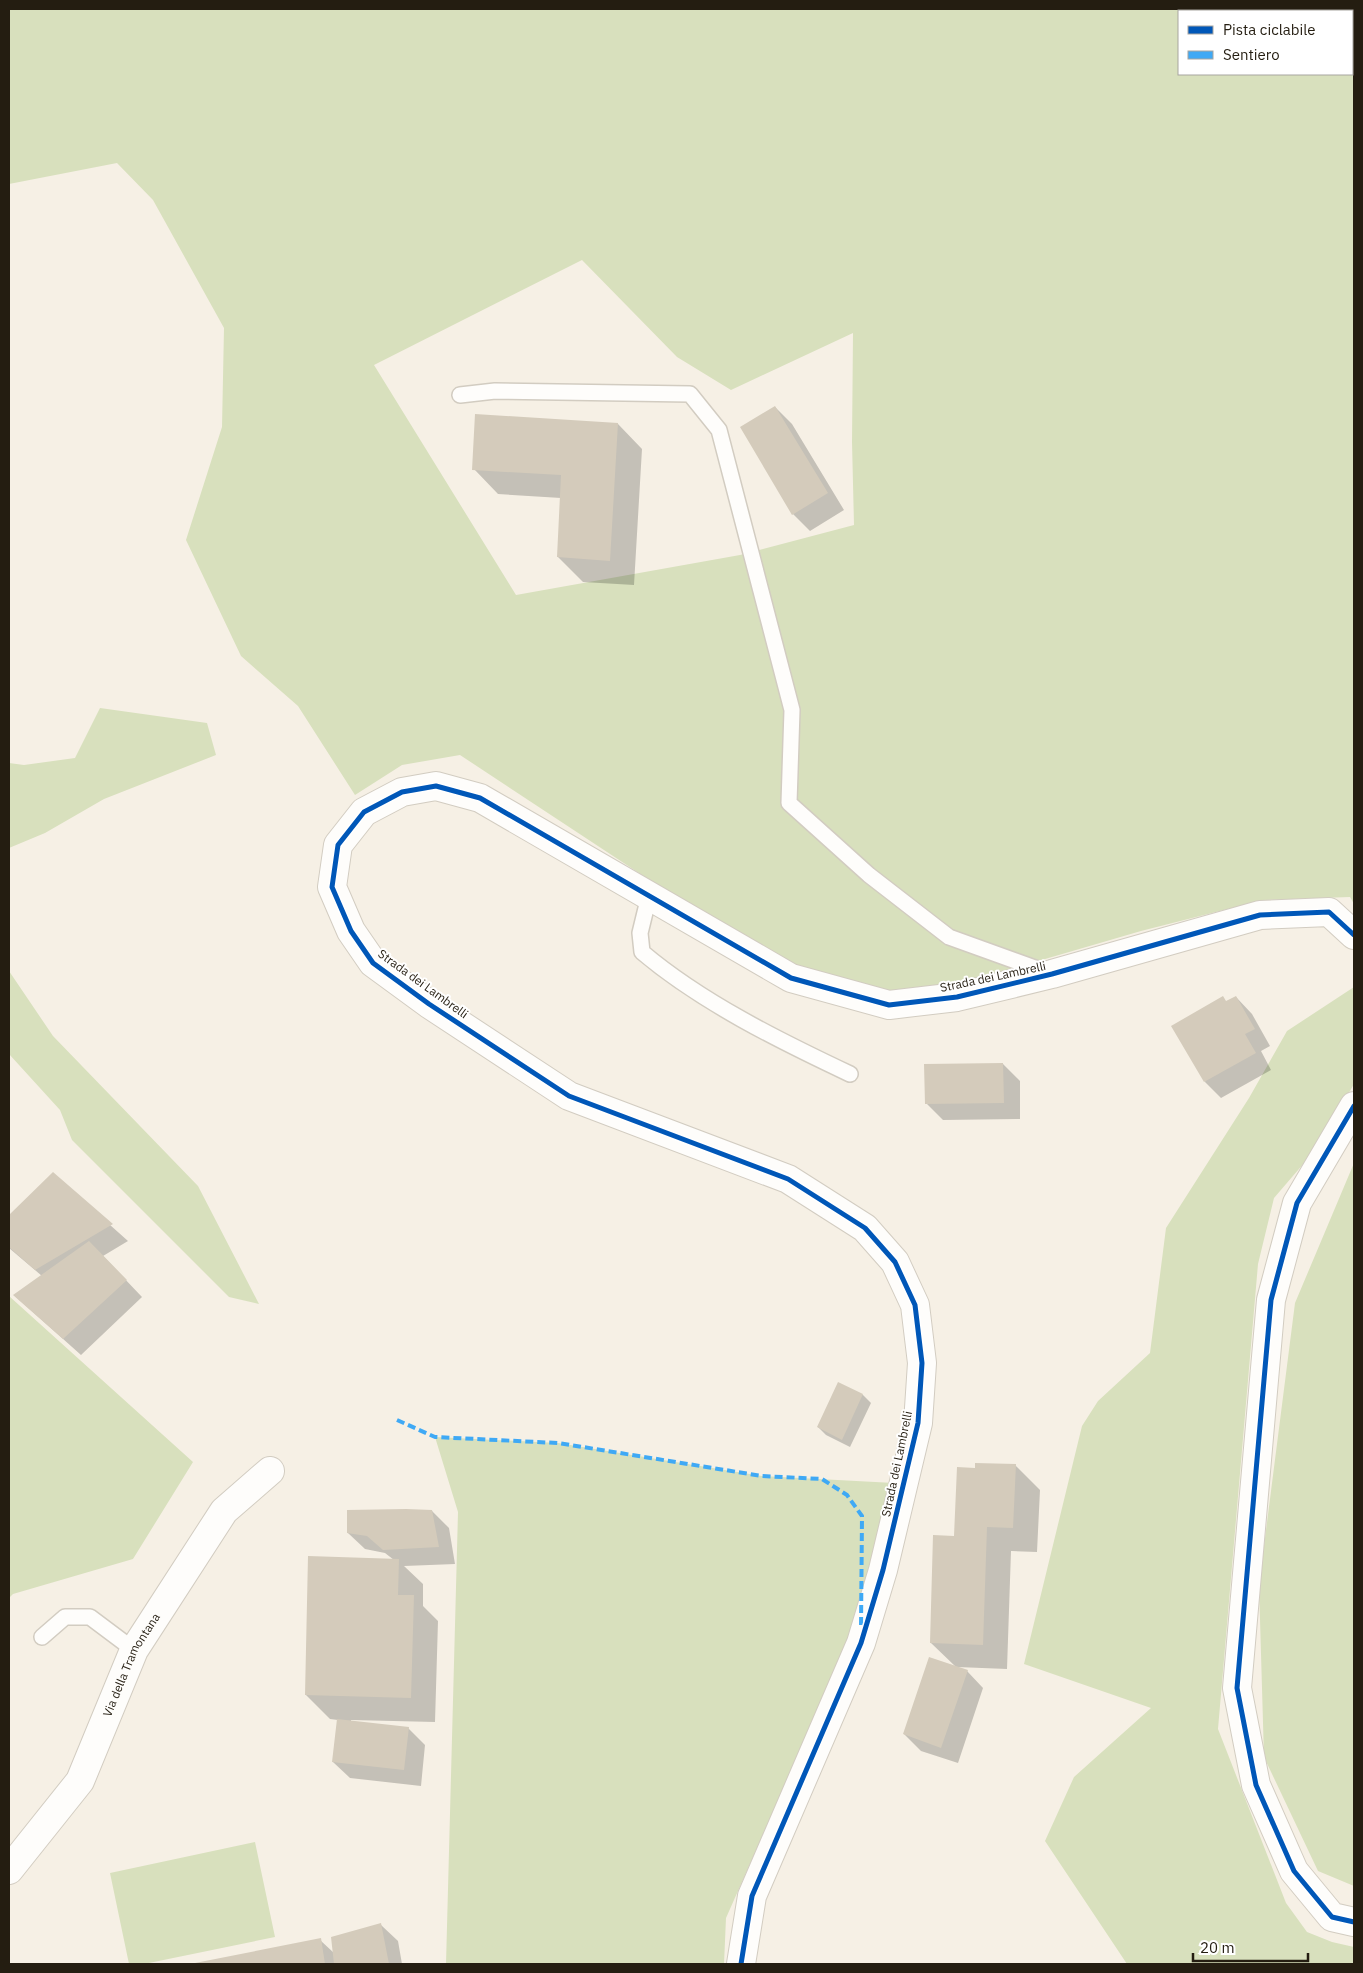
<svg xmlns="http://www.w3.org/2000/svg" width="1363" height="1973" viewBox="0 0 1363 1973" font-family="'IBM Plex Sans',sans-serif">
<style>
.green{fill:#d8e0bd;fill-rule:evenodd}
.shadow{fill:#0003}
.building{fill:#d4cbbb}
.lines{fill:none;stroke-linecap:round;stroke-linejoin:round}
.service-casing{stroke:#d2ccc1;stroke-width:18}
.minor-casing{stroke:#d2ccc1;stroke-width:30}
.service{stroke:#fefdfb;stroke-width:15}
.minor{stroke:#fefdfb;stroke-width:28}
.quiet{stroke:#3fa9f5;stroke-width:4;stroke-dasharray:8 4;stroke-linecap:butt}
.cycleway-casing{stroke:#fff;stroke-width:8}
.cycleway{stroke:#0057b8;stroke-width:5}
.labels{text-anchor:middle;stroke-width:4;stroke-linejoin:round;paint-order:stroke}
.street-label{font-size:12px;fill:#241d11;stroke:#fff}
</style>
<rect width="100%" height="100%" fill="#f6f0e5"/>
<path class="green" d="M9 9H1354V904L1350 897 1263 900 1141 931 983 977 929 990 876 993 785 966 692 908 460 755 402 765 355 795 298 706 241 656 186 540 222 427 224 328 153 200 117 163 9 184ZM1179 11H1352V74H1179ZM582 260 677 357 731 390 853 333 852 442 854 525 740 555 516 595 374 365Z
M100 708 207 723 216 755 104 799 45 833 9 848V763L24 765 75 758Z
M9 971 53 1036 198 1186 259 1304 229 1297 72 1140 60 1110 9 1054Z
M1354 987V1084L1317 1148 1274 1198 1258 1264 1218 1729 1286 1903 1307 1932 1332 1942 1354 1947V1964H1127L1045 1841 1074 1777 1151 1708 1024 1664 1082 1426 1098 1401 1150 1353 1166 1228 1249 1098 1287 1031Z
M1354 1163V1886L1318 1871 1264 1757 1259 1585 1295 1303Z
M9 1296 193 1462 133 1559 13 1594 9 1598Z
M435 1437 558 1443 762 1476 894 1483 882 1551 834 1674 726 1918 724 1964H446L458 1512Z
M255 1842 275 1937 144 1964H129L110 1873Z"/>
<path class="shadow" d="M775 407 792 424 844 510 810 531 793 514Z
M618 424 642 449 634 585 583 582 558 557 561 498 498 494 474 469Z
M1236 997 1252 1014 1270 1046 1261 1051 1271 1070 1221 1098 1205 1082 1227 1002Z
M1003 1064 1020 1081V1119L943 1120 927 1104Z
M53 1174 128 1241 103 1256 142 1297 81 1355 15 1296 42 1276 9 1248V1217Z
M839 1384 863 1395 871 1403 850 1447 826 1435 818 1427Z
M1015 1465 1040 1490 1037 1552 1011 1551 1007 1669 957 1667 967 1671 983 1688 958 1763 921 1751 904 1734 956 1667 931 1643 955 1537 976 1469Z
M432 1511 449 1528 455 1564 404 1566 423 1584V1606L438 1621 435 1722 351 1720V1722L408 1728 425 1745 421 1786 350 1778 333 1762 338 1720 330 1719 306 1695 394 1560 385 1553 365 1549 348 1533Z
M381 1925 398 1941 402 1964H197L320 1940 334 1953Z"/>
<path class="building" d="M775 406 828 493 792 515 740 427Z
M475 414 618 423 610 561 557 557 561 475 472 470Z
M1223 996 1226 1001 1236 996 1255 1029 1245 1034 1256 1053 1204 1082 1171 1026Z
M1003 1063 1004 1103 925 1104 924 1064Z
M53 1172 113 1224 35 1270 9 1247V1215Z
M89 1241 127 1280 63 1339 13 1295Z
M838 1382 863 1394 842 1440 817 1427Z
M975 1463 1016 1464 1013 1528 987 1527 983 1645 930 1643 933 1535 954 1536 957 1467 975 1468Z
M406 1509 432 1510 439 1547 383 1550 367 1536 347 1533V1510Z
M308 1556 399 1559 398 1595H414L411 1698 305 1695Z
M929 1657 968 1670 941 1748 903 1734Z
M337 1719 409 1727 404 1770 332 1762Z
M381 1923 389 1964H334L331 1937Z
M321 1938 325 1964H195V1963Z"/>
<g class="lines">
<defs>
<path id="service" d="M460 395 495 391 690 394 719 430 792 710 789 803 869 875 949 937 1046 972
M649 896 640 933 642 952C701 1002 780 1041 850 1074
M42 1637 65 1617H90L134 1650"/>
<g id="minor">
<path d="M1354 1106 1297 1203 1271 1300 1237 1688 1256 1785 1294 1871 1332 1917 1354 1922"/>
<path id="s1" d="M9 1870 80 1781 134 1650 224 1511 270 1471"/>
<path d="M741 1964 752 1896 861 1643 883 1570 918 1423 922 1363 915 1305 895 1262 865 1228 788 1179 569 1096 429 1004 373 963 351 931 332 887 338 845 364 812 402 792 436 786 480 798 791 978 889 1005 957 997 1052 974 1260 915 1329 912 1354 935"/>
</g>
</defs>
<use href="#service" class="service-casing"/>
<use href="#minor" class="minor-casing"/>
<use href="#service" class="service"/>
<use href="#minor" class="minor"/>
<path class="quiet" d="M397 1420 435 1437 558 1443 762 1476 822 1479 847 1495 862 1516 861 1628"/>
<defs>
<path id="cycleway" d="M1354 1106 1297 1203 1271 1300 1237 1688 1256 1785 1294 1871 1332 1917 1354 1922
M741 1964 752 1896 861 1643 883 1570 918 1423 922 1363 915 1305 895 1262 865 1228 788 1179 569 1096 429 1004 373 963 351 931 332 887 338 845 364 812 402 792 436 786 480 798 791 978 889 1005 957 997 1052 974 1260 915 1329 912 1354 935"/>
</defs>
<use href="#cycleway" class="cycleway-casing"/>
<use href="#cycleway" class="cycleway"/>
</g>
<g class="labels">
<g class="street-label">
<text transform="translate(993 977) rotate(-12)" y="4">Strada dei Lambrelli</text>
<text transform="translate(423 984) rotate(36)" y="4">Strada dei Lambrelli</text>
<text transform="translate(897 1464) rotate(-78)" y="4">Strada dei Lambrelli</text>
<text dy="4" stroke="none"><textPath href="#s1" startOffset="241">Via della Tramontana</textPath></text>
</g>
</g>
<rect width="1363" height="1973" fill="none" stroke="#241d11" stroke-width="20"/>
<rect x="1178" y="10" width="175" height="65" fill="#ffffff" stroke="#a7a5a0"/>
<rect x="1188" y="26" width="25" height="8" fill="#0057b8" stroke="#a7a5a0"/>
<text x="1223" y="35" font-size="15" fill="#241d11">Pista ciclabile</text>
<rect x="1188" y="51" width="25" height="8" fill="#3fa9f5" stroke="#a7a5a0"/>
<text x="1223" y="60" font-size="15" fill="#241d11">Sentiero</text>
<path d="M1193 1953v8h115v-8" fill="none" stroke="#241d11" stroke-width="2.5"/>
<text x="1200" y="1953" font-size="15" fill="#241d11" stroke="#ffffff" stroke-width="4" paint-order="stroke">20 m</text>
</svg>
